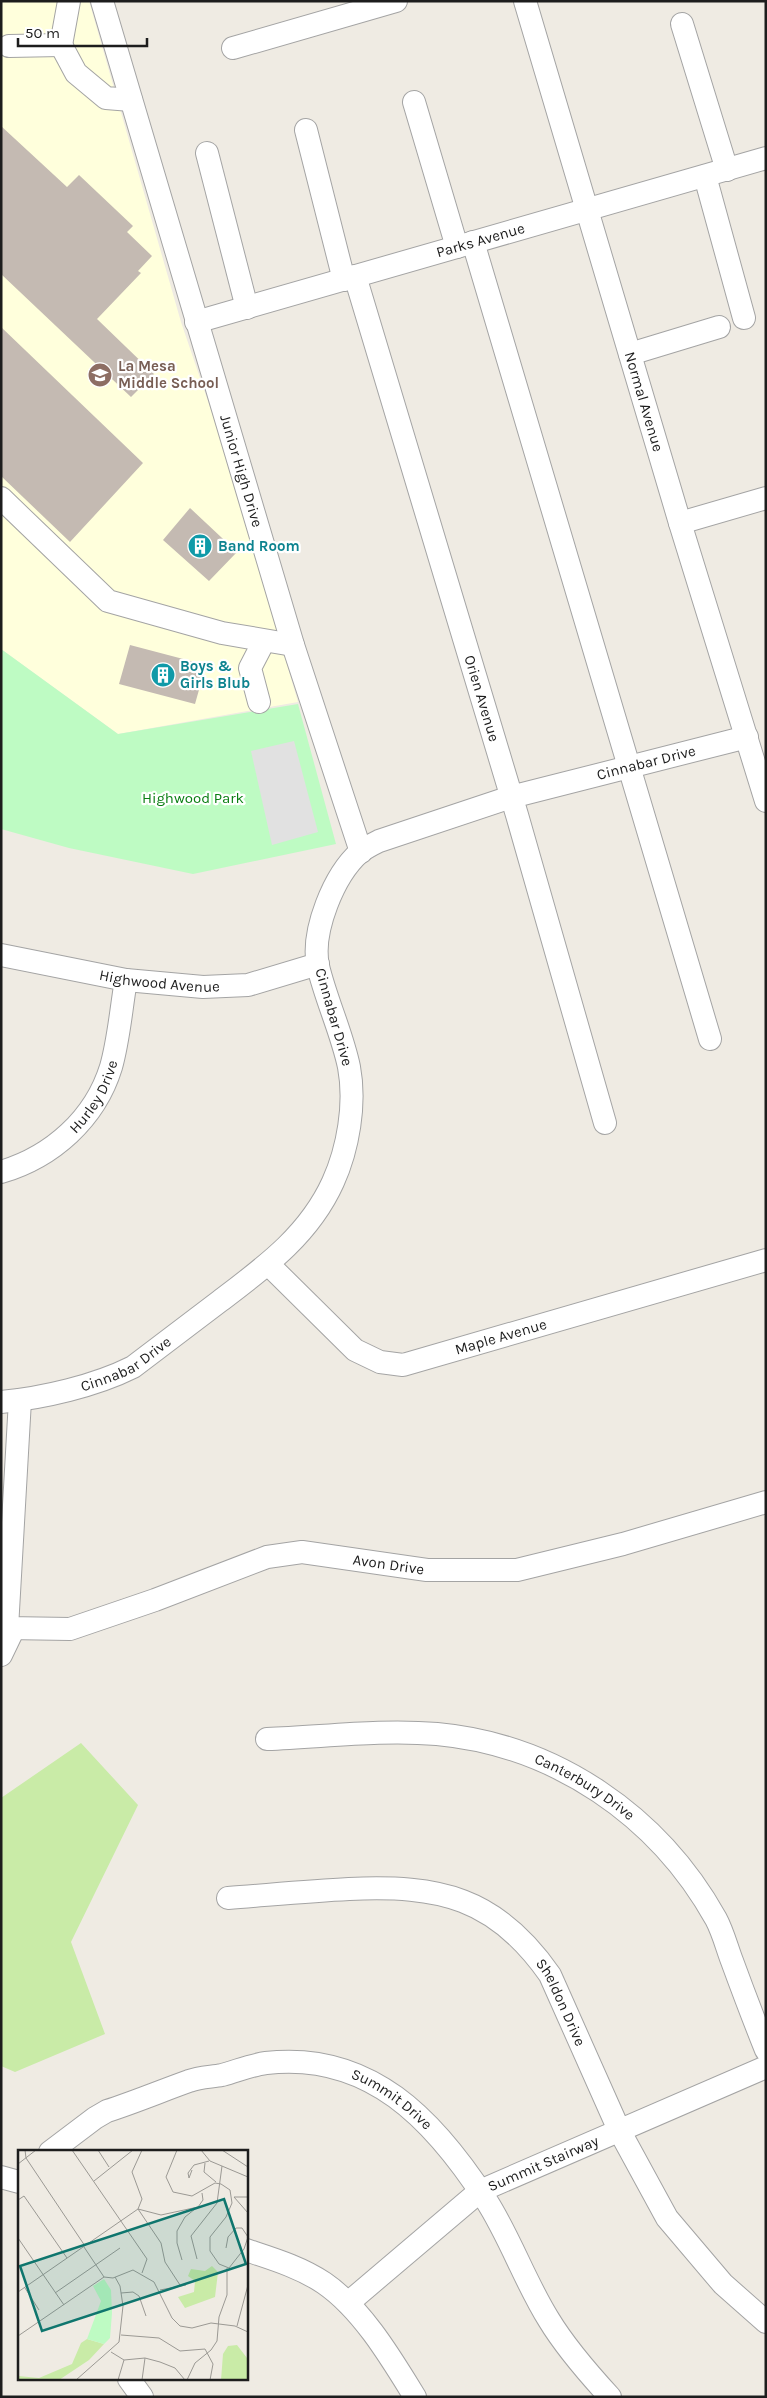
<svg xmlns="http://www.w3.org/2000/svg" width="767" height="2398" viewBox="0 0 767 2398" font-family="Karla,sans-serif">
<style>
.education{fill:#ffffdc}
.grass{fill:#c9eba7}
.park{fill:#befbc3}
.parking{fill:#e1e1e1}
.building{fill:#c4bab2}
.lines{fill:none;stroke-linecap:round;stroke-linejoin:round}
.minor-casing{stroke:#a4a4a4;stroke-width:24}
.minor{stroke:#fff;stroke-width:22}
.labels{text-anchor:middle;stroke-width:4.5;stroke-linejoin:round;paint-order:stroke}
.street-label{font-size:15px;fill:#1d1d1d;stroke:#fff}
.education-label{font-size:15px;font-weight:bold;fill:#785e54;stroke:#fff;text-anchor:start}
.culture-label{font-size:15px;font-weight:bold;fill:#0d838f;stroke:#fff;text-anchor:start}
.park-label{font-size:15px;fill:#097e12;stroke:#fff}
.inset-road{fill:none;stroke:#9b9994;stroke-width:1}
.view{fill:#0f766e;fill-opacity:0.15;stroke:#0f766e;stroke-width:2.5}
.inset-edge{fill:none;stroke:#1d1d1d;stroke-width:2.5}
</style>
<rect width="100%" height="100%" fill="#efebe3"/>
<path class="education" d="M1 1H89L181 322 217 428 298 702 118 734 1 649Z"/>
<path class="grass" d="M81 1743 138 1805 71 1942 105 2034 15 2072 1 2066V1798Z"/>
<path class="park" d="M1 649 118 734 298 704 336 844 193 874 69 848 1 829Z"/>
<path class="parking" d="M294 741 318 832 272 845 251 751Z"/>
<path class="building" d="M1 126 67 187 79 175 133 226 127 232 152 256 138 271 141 273 97 319 154 374 131 397 1 274Z
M1 327 143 463 70 542 1 476Z
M190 508 237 552 209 581 163 540Z
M130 645 206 665 195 704 119 684Z"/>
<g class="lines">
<defs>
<g id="minor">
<path id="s1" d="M102 1 293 645 361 852"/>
<path id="s2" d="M525 1 680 523 766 801"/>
<path d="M682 24 727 170"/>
<path d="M61 45 76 73 106 98 131 100"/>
<path d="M9 46 61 45 69 1"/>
<path d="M233 48 396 1"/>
<path d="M414 102 457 247"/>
<path d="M306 130 344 280"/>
<path d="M207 153 247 308"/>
<path d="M705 176 744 318"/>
<path d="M473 242 710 1039"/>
<path id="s3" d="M355 276 517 815 605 1123"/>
<path id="s4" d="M196 322 766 158"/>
<path d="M630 354 719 327"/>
<path d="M1 498 108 601 222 633 293 645"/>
<path d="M680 523 766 498"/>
<path d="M259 702 250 668 264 641"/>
<path id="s5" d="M1 955 126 980 203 987 248 985 318 964"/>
<path id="s6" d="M1 1172C52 1157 95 1119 111 1067 119 1039 121 1009 126 980"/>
<path id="s7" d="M268 1264 355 1350 380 1362 403 1365 766 1260"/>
<path id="s8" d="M20 1400 7 1628 70 1629 155 1600 267 1557 302 1552 427 1570H517L623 1544 766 1502"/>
<path id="s9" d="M1 1402C43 1398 95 1386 133 1367 162 1345 191 1323 220 1301 265 1267 309 1235 333 1182 348 1149 356 1104 349 1067 342 1033 326 1000 318 966 311 931 334 875 360 852 365 848 373 844 379 841L511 797 747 737"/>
<path d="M1 1655 14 1628"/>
<path id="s10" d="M267 1739C323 1737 381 1729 437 1734 555 1745 658 1815 716 1919 723 1932 727 1948 732 1961 743 1991 754 2020 766 2050"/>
<path id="s11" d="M228 1898C268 1895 309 1891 349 1889 439 1885 496 1897 550 1975L619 2130 667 2218 723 2284 766 2322"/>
<path id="s12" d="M50 2152 95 2118 107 2111C135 2102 161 2091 189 2081 199 2077 211 2077 222 2075 237 2071 251 2065 266 2063 370 2051 434 2120 486 2200 510 2237 525 2282 549 2320 566 2348 587 2372 610 2397"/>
<path d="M1 2177 19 2182"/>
<path d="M246 2250C273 2259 300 2267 324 2283 362 2309 391 2358 415 2397"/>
<path id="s13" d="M348 2303 480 2191 766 2067"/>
<path d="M129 2379 142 2397"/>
</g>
</defs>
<use href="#minor" class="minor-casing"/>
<use href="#minor" class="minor"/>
</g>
<defs>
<symbol id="school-disc" viewBox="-11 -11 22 22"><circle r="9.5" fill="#8d6e63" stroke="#fff"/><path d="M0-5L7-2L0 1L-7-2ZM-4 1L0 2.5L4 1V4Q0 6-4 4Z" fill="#fff"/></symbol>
<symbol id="building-disc" viewBox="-11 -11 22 22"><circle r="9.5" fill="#0f9aa8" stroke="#fff"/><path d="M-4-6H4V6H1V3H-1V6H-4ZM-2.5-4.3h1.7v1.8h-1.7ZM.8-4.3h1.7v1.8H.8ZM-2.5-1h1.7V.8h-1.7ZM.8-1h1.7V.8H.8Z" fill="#fff"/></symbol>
</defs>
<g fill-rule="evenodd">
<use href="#school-disc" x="86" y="361" width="28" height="28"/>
<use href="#building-disc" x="186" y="532" width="28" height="28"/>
<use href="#building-disc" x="149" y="661" width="28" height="28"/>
</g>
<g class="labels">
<g class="street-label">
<text dy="5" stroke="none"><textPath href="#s4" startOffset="296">Parks Avenue</textPath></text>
<text dy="5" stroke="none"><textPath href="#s2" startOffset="418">Normal Avenue</textPath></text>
<text dy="5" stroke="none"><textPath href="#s1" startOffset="490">Junior High Drive</textPath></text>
<text dy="5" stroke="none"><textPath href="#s3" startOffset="441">Orien Avenue</textPath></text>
<text dy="5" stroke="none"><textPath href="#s9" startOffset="1062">Cinnabar Drive</textPath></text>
<text dy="5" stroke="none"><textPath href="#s5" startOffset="161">Highwood Avenue</textPath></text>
<text transform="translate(334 1017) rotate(74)" y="5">Cinnabar Drive</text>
<text dy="5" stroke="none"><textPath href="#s6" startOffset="124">Hurley Drive</textPath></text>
<text dy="5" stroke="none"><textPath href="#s7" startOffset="275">Maple Avenue</textPath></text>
<text dy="5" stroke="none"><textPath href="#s9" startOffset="132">Cinnabar Drive</textPath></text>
<text dy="5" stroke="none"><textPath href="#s8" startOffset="624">Avon Drive</textPath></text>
<text dy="5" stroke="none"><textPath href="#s10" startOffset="329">Canterbury Drive</textPath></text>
<text dy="5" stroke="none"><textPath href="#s11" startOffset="382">Sheldon Drive</textPath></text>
<text dy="5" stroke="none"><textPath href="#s12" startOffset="372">Summit Drive</textPath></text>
<text dy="5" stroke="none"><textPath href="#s13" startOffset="242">Summit Stairway</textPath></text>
</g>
<g class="education-label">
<text x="118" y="371">La Mesa<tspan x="118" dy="17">Middle School</tspan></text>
</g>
<g class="culture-label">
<text x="218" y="551">Band Room</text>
<text x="180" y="671">Boys &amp;<tspan x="180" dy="17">Girls Blub</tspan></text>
</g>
<g class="park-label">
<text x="193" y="803">Highwood Park</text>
</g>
</g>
<g transform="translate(18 2150)">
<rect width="230" height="230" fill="#efebe3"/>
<path d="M194 116 200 122 197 147 167 158 160 147 176 142 177 131 170 126 173 119 187 121ZM69 189 86 194 71 210 41 230H0V226L21 228 54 214 63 193ZM219 195 229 208 230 230H203L205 204 210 196Z" fill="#c9eba7"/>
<path d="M86 129 93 140 94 163 92 188 86 194 69 189 83 151 75 136Z" fill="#befbc3"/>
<path class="inset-road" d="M7 0 8 8 67 96M54 0 129 109 124 123M80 0 91 17M159 0 148 27 155 42 174 46 197 33 203 34M183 0 192 11 230 27M204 0 230 17M187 13 186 22 198 32M0 14 18 0M174 20 171 28 170 23 176 15 191 11M76 31 115 0M203 34 212 40 214 53 208 67 192 87V101L201 114 211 118 226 99 230 87 224 78H218L210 87 208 98M230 47H216L230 63M0 50 6 46 49 108M120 59 143 93 147 112 162 135M120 59 143 65 180 57 185 50 184 43M0 88 46 155M66 97 86 127 95 128 115 120 136 132 154 168 162 176 174 178 193 173 217 176 230 182M179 109 173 86 199 53 204 16M164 110 159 93V81L167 67 177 59M7 138 21 160M142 140 168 135M0 142 120 59 124 49 114 22 124 0M37 143 102 98M103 143 115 142 121 146 128 166M219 176 230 135M103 185 141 188 162 201 187 199 195 214 192 230M0 186 86 127M93 202 106 210 127 208 142 212 157 218 167 230M58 230 101 192 105 156 102 136 97 127M100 230 106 210M124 230 127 208M169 230 177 213 193 200 199 191 201 167 209 145V118"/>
<path class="view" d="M206 49 228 114 24 181 2 116Z"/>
<rect width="230" height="230" class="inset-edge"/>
</g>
<rect width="767" height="2398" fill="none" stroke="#1d1d1d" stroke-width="5"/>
<path d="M18 38v8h129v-8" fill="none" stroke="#1d1d1d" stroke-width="2.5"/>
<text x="25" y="38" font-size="15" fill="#1d1d1d" stroke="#ffffff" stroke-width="4" paint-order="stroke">50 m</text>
</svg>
